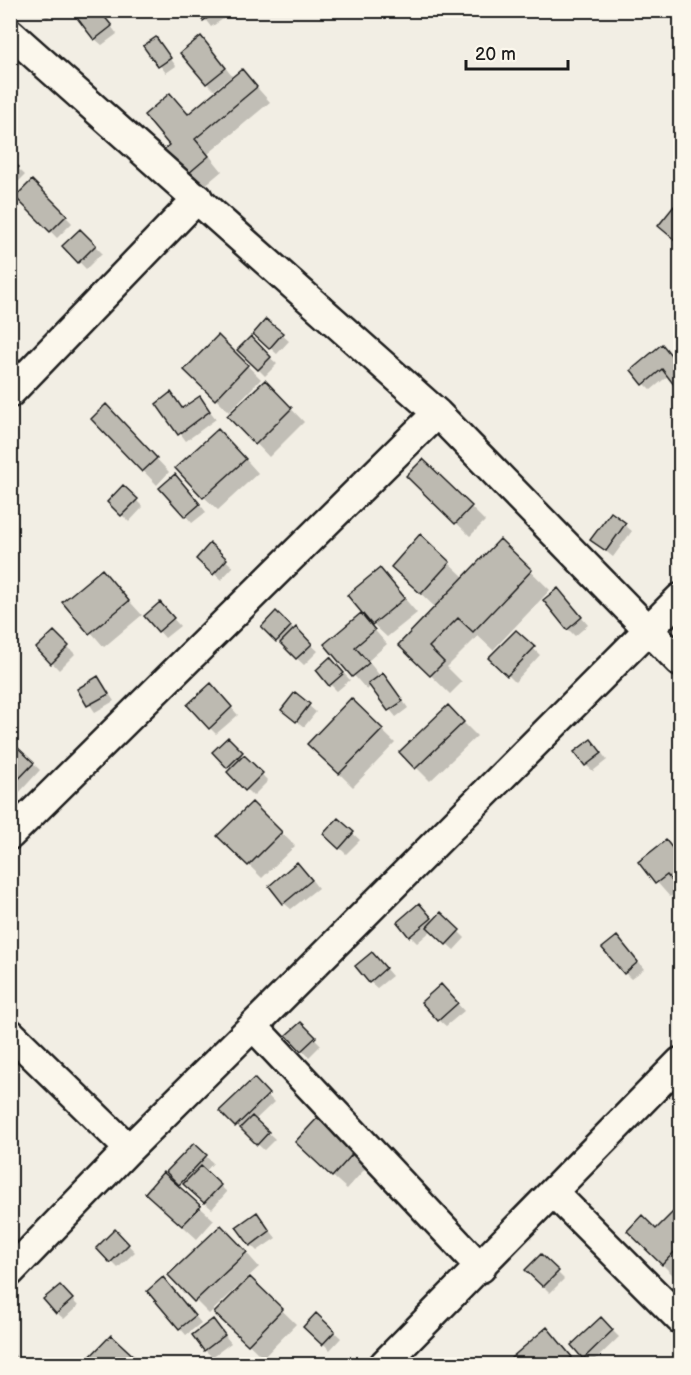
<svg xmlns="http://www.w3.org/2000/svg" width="691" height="1375" viewBox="0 0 691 1375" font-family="'Balsamiq Sans',sans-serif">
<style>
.shadow{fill:#0003}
.building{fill:#bdbab1;stroke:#1c1c1c;stroke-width:1.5}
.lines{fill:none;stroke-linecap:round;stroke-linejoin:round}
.minor-casing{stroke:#1c1c1c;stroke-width:33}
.minor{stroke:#fbf7ec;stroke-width:28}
</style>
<rect width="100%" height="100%" fill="#f2eee4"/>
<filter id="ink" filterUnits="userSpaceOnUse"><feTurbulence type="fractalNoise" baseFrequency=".0167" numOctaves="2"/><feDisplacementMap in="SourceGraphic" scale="12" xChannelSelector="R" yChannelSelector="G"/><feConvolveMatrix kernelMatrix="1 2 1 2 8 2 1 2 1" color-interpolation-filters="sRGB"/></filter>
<g filter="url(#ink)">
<path class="shadow" d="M38 10H56L47 19Z
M99 10 117 34 102 45 95 39Z
M198 10H222L226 17 211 27Z
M156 39 176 66 166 73 145 46Z
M207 45 232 76 214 90 207 83Z
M242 71 270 102 208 154 222 171 197 192 171 146 189 115Z
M10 161 25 175 10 190Z
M32 182 72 223 57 238 17 197Z
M675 208 680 213V244L666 233Z
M80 231 102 253 86 269 64 246Z
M266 321 289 341 277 354 262 341Z
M218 337 261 379 229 412 186 370Z
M251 339 277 364 265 376 239 350Z
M668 353 680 367V390L669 375 651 390 645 384Z
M265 382 304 422 269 457 230 416Z
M171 394 184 409 200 398 216 419 186 441 158 404Z
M93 419 120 420 169 472 157 485Z
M232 444 258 473 218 510 204 497Z
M424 461 485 521 470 536 408 476Z
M182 482 206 512 192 523 186 516Z
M123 487 143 507 129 522 109 502Z
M611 514 632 531 613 557 592 540Z
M500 541 550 590 493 650 478 636 447 667 462 682 450 694 400 645 436 608 393 567 449 563 465 578Z
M210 545 233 567 221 580 198 558Z
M380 570 417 613 387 637 373 624Z
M102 571 142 615 104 647 65 602Z
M564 597 588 625 575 636 568 629Z
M166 611 180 626 165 638 159 631Z
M276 613 318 651 304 665 263 627Z
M361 615 387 644 368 661 381 677 383 675 390 682 408 708 396 717 371 686 367 690 326 644Z
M516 632 540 655 515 682 491 658Z
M54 633 75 654 59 670 38 648Z
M337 666 350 680 337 691 330 684Z
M98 678 114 701 95 712 79 689Z
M217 692 238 715 216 734 210 728Z
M295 694 316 712 304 727 290 716Z
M351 700 395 743 353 787 309 744Z
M448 707 477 736 430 781 401 752Z
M228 739 268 781 253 796 229 772 231 770 214 752Z
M10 741 40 770 18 794 10 786Z
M597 747 607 760 593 771 586 765Z
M252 804 295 846 262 878 219 836Z
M338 820 360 840 346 854 325 834Z
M666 842 680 857V889L670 897 640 863Z
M304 870 318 888 291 909 284 903Z
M426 912 434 922 441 914 465 938 454 950 432 930 417 943 410 936Z
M624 944 644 969 631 979 625 973Z
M379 961 392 976 377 988 370 982Z
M448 993 464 1011 446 1026 439 1020Z
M301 1024 321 1045 309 1057 288 1035Z
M254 1081 274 1102 255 1120 275 1139 264 1150 221 1111Z
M322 1115 371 1162 347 1189 310 1156Z
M194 1145 213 1163 205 1172 227 1192 212 1209 168 1172Z
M163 1174 214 1220 197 1239 161 1206Z
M675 1212 680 1218V1274L676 1278 629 1231 656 1232Z
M257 1214 276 1238 257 1251 251 1245Z
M115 1231 135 1252 118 1268 98 1248Z
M235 1240 259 1267 248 1277 296 1324 263 1358 217 1313 240 1289 238 1287 209 1314 170 1275Z
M541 1256 564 1279 550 1293 527 1270Z
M170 1286 201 1323 186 1335 180 1328Z
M67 1294 78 1306 64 1319 57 1313Z
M316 1315 341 1338 330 1350 306 1327Z
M601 1319 619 1337 591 1364 584 1357Z
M213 1321 231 1343 212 1357 205 1350Z
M111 1337 141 1364H85Z
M560 1343 579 1364H519L513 1358Z
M10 1350 15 1355 25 1364H10Z"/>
<path class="building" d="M71 10H99L112 26 94 40Z
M196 10H220L203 21Z
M201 36 226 68 206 84 180 53Z
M156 37 171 58 158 67 143 46Z
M242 69 257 87 195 139 209 156 182 179 160 153 169 145 144 115 170 93 188 114Z
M10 159 19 167 10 176Z
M32 180 67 215 50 232 15 197Z
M674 206 680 211V235L676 241 658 226Z
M80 229 96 245 78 263 62 246Z
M266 319 283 333 269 349 253 334Z
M218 335 248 365 215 400 184 370Z
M251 336 271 357 258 370 237 350Z
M662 344 680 366 678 390 662 369 643 385 631 370Z
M265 380 292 408 255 445 227 416Z
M171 392 182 408 200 396 210 411 178 435 156 404Z
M106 404 157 458 142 472 91 419Z
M218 429 246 459 203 498 175 468Z
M423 459 472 506 455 524 406 476Z
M175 474 200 504 185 517 159 488Z
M123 485 138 499 121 516 107 502Z
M611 512 626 523 606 551 590 540Z
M420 534 450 562 421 594 391 567Z
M500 539 532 570 473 632 458 618 429 647 444 662 430 676 398 645Z
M210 543 227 559 213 575 196 559Z
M380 568 405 598 372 625 347 595Z
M102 569 129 601 89 634 62 602Z
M558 588 582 617 567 630 543 600Z
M160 602 174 618 158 632 144 616Z
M276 611 291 626 276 642 261 627Z
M361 613 375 630 355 647 369 663 352 677 324 644Z
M296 627 312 644 296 659 280 643Z
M516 630 535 647 507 676 488 658Z
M54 631 69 646 51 664 36 648Z
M330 657 344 673 329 686 316 670Z
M383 673 403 701 388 711 368 684Z
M98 676 109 694 87 706 77 689Z
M211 683 232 707 209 729 187 705Z
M295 692 310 704 296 722 281 710Z
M351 698 383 729 339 774 307 744Z
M448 705 464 722 415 769 399 752Z
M228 737 243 752 227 768 212 752Z
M591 739 602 753 585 766 574 752Z
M16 746 34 763 10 788V752Z
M244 755 263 773 245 791 227 772Z
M252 802 282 832 248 866 217 836Z
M338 818 354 832 339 849 323 834Z
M666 840 680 858V891L667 875 655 884 638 862Z
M297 862 312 880 283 904 269 886Z
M419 903 432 918 409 937 397 922Z
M441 912 460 930 446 945 427 927Z
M617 936 638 962 624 974 602 948Z
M372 952 386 968 369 983 355 966Z
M441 984 458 1003 438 1021 421 1002Z
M301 1022 316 1037 301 1051 286 1035Z
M254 1078 269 1094 235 1127 219 1111Z
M322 1113 359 1147 332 1177 295 1142Z
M252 1116 269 1132 257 1145 240 1128Z
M194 1143 207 1155 179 1185 166 1172Z
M201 1166 221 1185 204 1203 183 1184Z
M163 1172 201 1206 182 1226 145 1193Z
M675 1210 680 1215V1246L662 1265 627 1231 642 1215 656 1229Z
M257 1212 270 1231 250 1246 236 1227Z
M221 1225 247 1252 194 1302 168 1275Z
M115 1229 129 1244 110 1263 96 1248Z
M541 1254 559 1271 543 1287 525 1270Z
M163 1277 195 1316 179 1329 147 1291Z
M250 1277 283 1309 248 1345 214 1313Z
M60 1285 73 1299 56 1314 43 1299Z
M316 1313 335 1331 322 1345 303 1327Z
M601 1317 613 1330 583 1359 571 1345Z
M213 1319 225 1335 204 1351 192 1335Z
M547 1327 572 1357 564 1364H517L511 1358Z
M111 1335 140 1362 137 1364H83Z"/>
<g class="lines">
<defs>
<path id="minor" d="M10 33 437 413 680 662
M10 393 198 198
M10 835 437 413
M253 1026 680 598
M10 1033 129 1149
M554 1193 680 1319
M10 1272 129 1149 253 1026 481 1268
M384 1364 680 1062"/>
</defs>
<use href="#minor" class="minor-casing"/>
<use href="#minor" class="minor"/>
</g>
</g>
<rect width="691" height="1375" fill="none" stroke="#fbf7ec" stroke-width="36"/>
<rect x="18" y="18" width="655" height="1339" fill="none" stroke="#1c1c1c" stroke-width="2" filter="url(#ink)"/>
<path d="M466 60v9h102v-9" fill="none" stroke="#1c1c1c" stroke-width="3"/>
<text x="475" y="60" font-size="18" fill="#1c1c1c" stroke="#fbf7ec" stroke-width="4.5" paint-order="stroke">20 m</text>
</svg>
